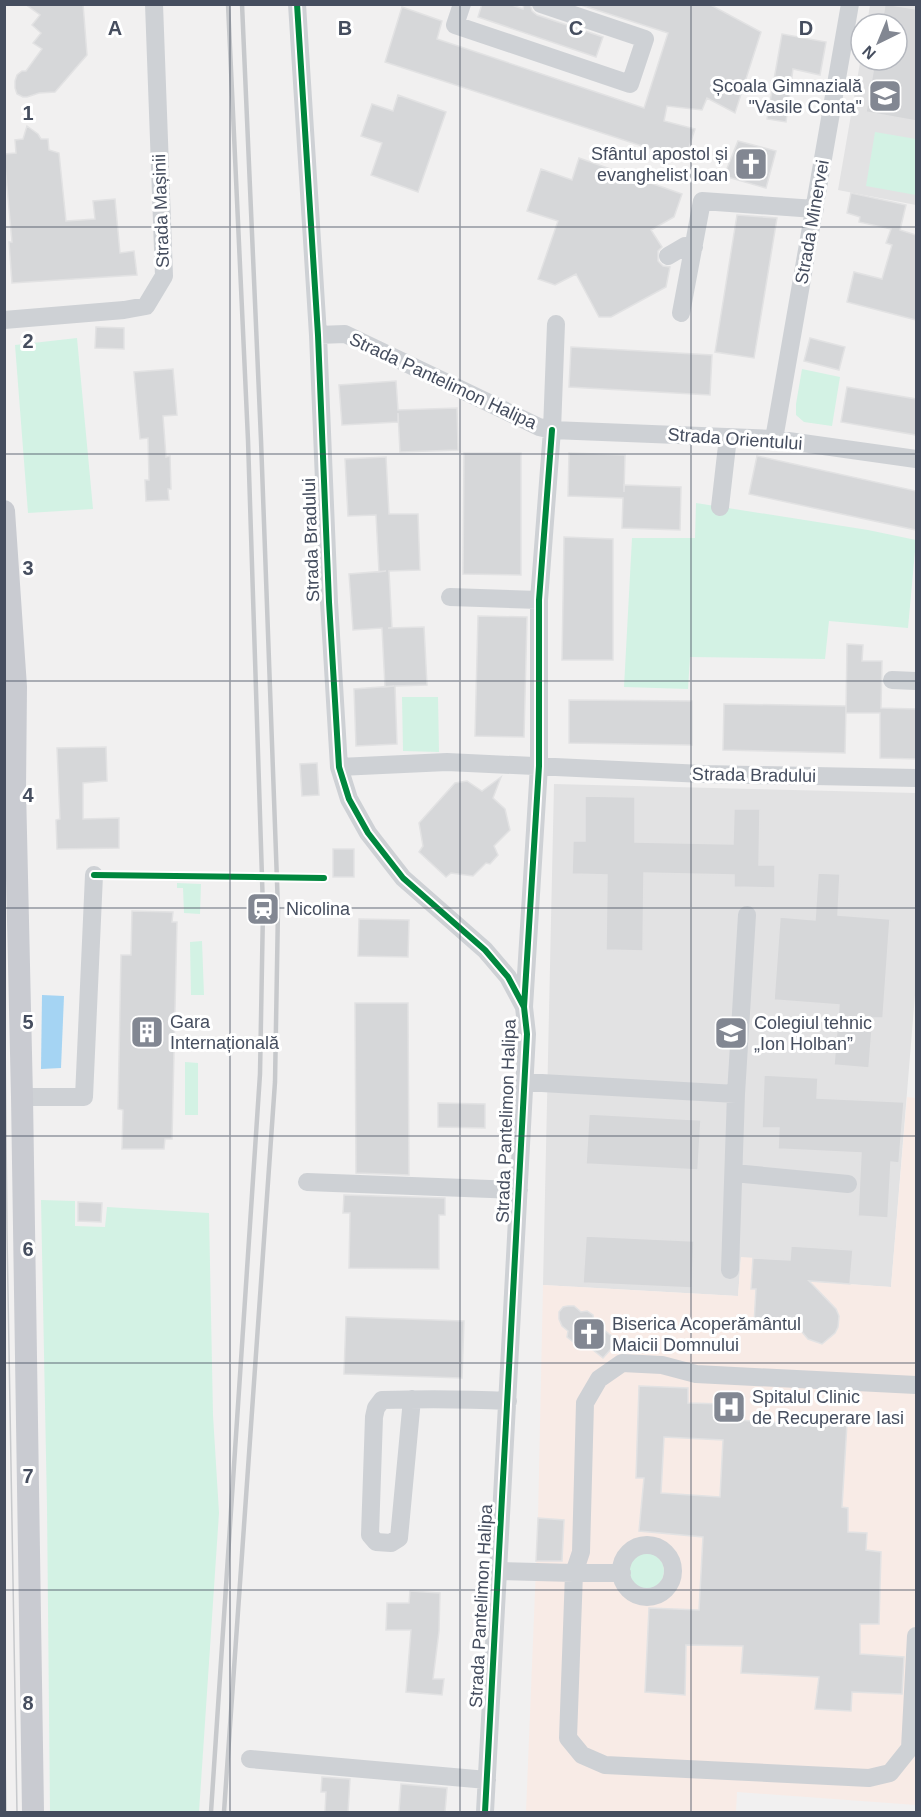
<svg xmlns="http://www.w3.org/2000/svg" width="921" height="1817" viewBox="0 0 921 1817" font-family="Helvetica,sans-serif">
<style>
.education{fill:#e2e2e3}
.medical{fill:#f8ebe6}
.green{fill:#d3f2e4}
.water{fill:#a5d4f3}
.building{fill:#d6d7d9;stroke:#e2e2e3;stroke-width:1.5;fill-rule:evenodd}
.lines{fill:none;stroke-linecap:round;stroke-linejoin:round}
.minor{stroke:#ced1d5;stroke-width:18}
.major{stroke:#c9cbd1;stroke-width:22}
.tram{stroke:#c7c9cc;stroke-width:1.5}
.rail{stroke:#c7c9cc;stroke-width:4.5}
.cycleway-casing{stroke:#fff;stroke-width:10}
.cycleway{stroke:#00873e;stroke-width:6}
.grid{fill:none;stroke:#464e5f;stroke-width:1.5;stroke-opacity:0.55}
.labels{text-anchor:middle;stroke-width:6;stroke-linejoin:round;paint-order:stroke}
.poi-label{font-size:18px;fill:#464e5f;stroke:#fff;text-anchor:start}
.street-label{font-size:18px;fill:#464e5f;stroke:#fff}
.grid-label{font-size:20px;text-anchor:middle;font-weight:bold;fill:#464e5f;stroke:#fff;stroke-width:6;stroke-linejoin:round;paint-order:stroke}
</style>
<rect width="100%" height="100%" fill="#f1f0f0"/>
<path class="education" d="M870 5H916V205L838 190 861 57V60H897V24H867Z
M554 784 916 793V983L891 1287 789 1280 741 1257 738 1296 543 1285Z"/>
<path class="medical" d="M907 1097 916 1098V1805L737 1792 736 1812H526L538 1518 543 1285 738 1296 741 1257 790 1260V1280L891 1287Z"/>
<path class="green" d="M875 132 916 139V195L866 186Z
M77 338 93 509 28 513 15 345Z
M802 369 840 377 832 426 804 422 796 415V404Z
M696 503 868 530 916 540 908 628 829 621 825 659 690 657 688 689 624 687 632 538H695Z
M402 697H438L439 752 403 751Z
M177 883 201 884 200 914 184 913 183 888H177Z
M202 941 204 995H191L190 942Z
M185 1062 198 1063V1115H185Z
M41 1200 75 1201V1226L105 1227 107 1207 209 1213 213 1415 219 1513 199 1812H50L47 1507Z
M628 1571a18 18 0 1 1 36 0a18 18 0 1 1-36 0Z"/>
<path class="water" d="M42 995 64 996 61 1068 41 1069Z"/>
<path class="building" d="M25 4H83L87 55 55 92 39 93 27 97H23L17 94 15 88V81L17 75 22 71H26L42 49 33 43 41 33 32 25 40 15Z
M482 4H509L523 9 524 4H530L532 11 537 15 603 37 596 57 478 17Z
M578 4H709L761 32 735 113 707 98 702 110 667 106 664 121 695 129 685 160 385 62 402 7 442 21 437 39 644 108 668 33Z
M885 4 916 9V121L866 112 875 60H897V24H882Z
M782 34 826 42 820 75 793 69 786 122 767 119Z
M398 95 446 112 418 192 371 175 382 143 361 136 372 104 393 111Z
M27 126 38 134 41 139H48L49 150 59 153 66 221 95 219 93 201 115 199 120 253 134 251 137 275 12 283 9 242H12L4 154 16 153 15 140 23 139Z
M738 141 776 151 766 188 724 176Z
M579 158 682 194 674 217 651 230 662 247 658 251V261L663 266 670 267 666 287 611 317H599L576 274 555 285 538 279 558 221 527 211 541 169 572 180Z
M851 193 906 205 900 230 916 235V320L847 302 854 272 882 279 892 245 886 243 891 229 859 222 860 217 847 213Z
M737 215 777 218 754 358 715 352Z
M96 327 124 328V349L95 348Z
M810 338 845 347 839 370 804 361Z
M571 347 712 355 710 395 569 387Z
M173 369 177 415 163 416 166 457 170 456 171 489H168L169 500 146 501 145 480H149L148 438 140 439 134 372Z
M396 381 398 410 457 408 458 450 400 452 398 413V422L342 425 339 385Z
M847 387 916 399V435L841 422Z
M464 453H521V575L463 574Z
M569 453 625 455 624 492V485L681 487 680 530 622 528 623 498 568 496Z
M757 456 916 491V530L749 494Z
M386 457 389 514H418L420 570 389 571 392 628H388L424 627 427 685 395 686 397 744 356 746 354 689 394 686 385 687 382 628 353 630 349 574 386 571 379 572 376 515 348 516 345 459Z
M564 537 613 539V660H562Z
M478 616 527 617 524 737 475 736Z
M847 644 863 645 862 661H882L881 708 916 709V759L880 758V713H846Z
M569 700 692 701V745L569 743Z
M724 704 846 706 845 753 723 750Z
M106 747 107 781 83 783V819L119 818V848L57 849 56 820 60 819 57 748Z
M317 763 319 795 302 796 300 764Z
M501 777 493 798 505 809 510 830 494 846 498 855 490 864 486 863 473 876 451 873 446 877 419 852 423 846 419 823 455 783 467 781 482 791Z
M585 796 635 797V842L733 844 734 809H760L759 865H775V888L734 887V875L644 873 643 951 606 950 607 875 572 874 573 841H585Z
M333 849H354V877H333Z
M818 873 840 874 838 915 890 919 883 1018H873L869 1068 834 1065 839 1005 774 1000 780 917 815 920Z
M132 911 173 912 172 922H177L172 1139H165L164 1149H122L123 1110 118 1109 121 955H131Z
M359 919 409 920 408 957 358 956Z
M355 1003H408L409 1175 356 1173Z
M764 1075 818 1078 817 1098 904 1102 899 1163 891 1162 888 1218 858 1216 861 1153 778 1149 779 1128H762Z
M438 1103 485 1104V1128L438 1127Z
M589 1114 701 1120 698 1170 586 1164Z
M344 1195 445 1198V1215H439V1269L349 1268 350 1213H343Z
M78 1202 102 1203 101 1222 78 1221Z
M586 1236 694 1241 692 1288 583 1283Z
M791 1246 853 1250 850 1284 809 1281 836 1309 839 1316 838 1327 835 1333 822 1344 808 1339 797 1326 754 1324 756 1289H751L753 1258 790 1260Z
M568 1306H574L581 1312 587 1311 593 1315 594 1322 618 1341 603 1358 582 1341 576 1344 567 1337 568 1331 562 1326 559 1319V1312L563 1307Z
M346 1317 464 1321 462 1378 344 1374Z
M639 1386 688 1388V1403L724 1404 723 1419 784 1423 785 1420 847 1423 842 1507 848 1508V1532L867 1533 866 1550 881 1552 879 1624H860V1654L904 1657 902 1694 852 1692 851 1711 815 1709 819 1677 741 1673 743 1646 686 1645 685 1695 645 1692 649 1608 699 1610 703 1537 639 1531 644 1478H636ZM664 1437 723 1440 720 1497 661 1493Z
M538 1518 564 1520 562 1561H536Z
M410 1591 440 1593 439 1631 433 1679H444L442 1695 406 1692 411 1630H386L387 1603H409Z
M322 1777 350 1779 348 1812H325L326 1792H321Z
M401 1784 447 1788 445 1812H399Z"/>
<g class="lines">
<path class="minor" d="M297 4 318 335 329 602 339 767 349 799 368 833 403 878 485 950 508 977 524 1007
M462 4 455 25 630 84 645 39 541 4
M668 256 685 246 694 247
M681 313 702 201 815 209
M4 320 124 310 146 306 164 276 154 4
M318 335 345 334 539 427 552 430 774 439 916 459
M774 439 850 4
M720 507 728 437
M450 597 539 600
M892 680 916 681
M339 767 447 762 703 774 916 778
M524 1082 736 1094 730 1270
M736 1094 747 915
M22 1097H84L94 875
M734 1173 848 1184
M307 1182 519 1190
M412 1399 399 1538 391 1543 376 1542 370 1535 374 1417 376 1408 382 1400C424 1399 466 1399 508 1401
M621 1571a26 26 0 1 1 52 0a26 26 0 1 1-52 0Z
M499 1571 574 1573 581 1552 585 1403 599 1379 622 1363 662 1365 696 1374 916 1385
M622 1573H574L568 1738 582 1755 605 1765 869 1778 890 1773 910 1748 916 1636
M250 1759 487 1780
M485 1812 527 1034 524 1007 539 766V600L552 430 556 324"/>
<path class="major" d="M4 511 16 687 15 789 22 1097 33 1812"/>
<path class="tram" d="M4 928 7 1234 17 1812
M4 1692 6 1812"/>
<path class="rail" d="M211 1812 260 1074 263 909 248 440 228 4
M224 1812 275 1082 278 909 261 440 242 4"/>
<defs>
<path id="cycleway" d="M297 4 318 335 329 602 339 767 349 799 368 833 403 878 485 950 508 977 524 1007
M94 875 324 878
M485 1812 527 1034 524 1007 539 766V600L552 430"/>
</defs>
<use href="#cycleway" class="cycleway-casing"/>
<use href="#cycleway" class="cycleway"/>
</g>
<path class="grid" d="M230 4V1812M460 4V1812M691 4V1812M4 227H916M4 454H916M4 681H916M4 908H916M4 1136H916M4 1363H916M4 1590H916"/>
<defs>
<symbol id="school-square" viewBox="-11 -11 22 22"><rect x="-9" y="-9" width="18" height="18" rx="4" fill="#828792" stroke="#fff"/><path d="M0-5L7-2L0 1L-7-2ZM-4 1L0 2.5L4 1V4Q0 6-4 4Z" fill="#fff"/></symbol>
<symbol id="church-square" viewBox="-11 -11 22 22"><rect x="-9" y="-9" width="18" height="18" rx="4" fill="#828792" stroke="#fff"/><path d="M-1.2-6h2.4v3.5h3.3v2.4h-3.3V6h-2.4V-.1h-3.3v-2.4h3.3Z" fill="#fff"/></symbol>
<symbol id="station-square" viewBox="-11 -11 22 22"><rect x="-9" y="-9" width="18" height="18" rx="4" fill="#828792" stroke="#fff"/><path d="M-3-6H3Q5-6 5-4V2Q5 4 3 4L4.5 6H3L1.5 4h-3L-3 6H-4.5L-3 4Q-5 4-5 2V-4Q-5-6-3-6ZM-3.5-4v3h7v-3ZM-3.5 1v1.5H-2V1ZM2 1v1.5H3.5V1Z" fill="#fff"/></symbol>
<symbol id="building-square" viewBox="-11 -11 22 22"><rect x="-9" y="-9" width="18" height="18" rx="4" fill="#828792" stroke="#fff"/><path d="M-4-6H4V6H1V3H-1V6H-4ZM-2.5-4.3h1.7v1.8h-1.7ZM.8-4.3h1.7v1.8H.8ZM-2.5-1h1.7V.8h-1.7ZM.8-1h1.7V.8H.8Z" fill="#fff"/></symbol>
<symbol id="hospital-square" viewBox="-11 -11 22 22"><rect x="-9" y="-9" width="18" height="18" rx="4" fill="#828792" stroke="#fff"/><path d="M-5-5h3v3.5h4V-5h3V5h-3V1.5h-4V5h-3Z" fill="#fff"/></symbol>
</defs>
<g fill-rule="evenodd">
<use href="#school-square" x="866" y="77" width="38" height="38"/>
<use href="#church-square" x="732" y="145" width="38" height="38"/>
<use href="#station-square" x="244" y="890" width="38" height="38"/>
<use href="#building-square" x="128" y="1013" width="38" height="38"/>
<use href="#school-square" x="712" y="1014" width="38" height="38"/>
<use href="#church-square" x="570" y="1315" width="38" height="38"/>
<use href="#hospital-square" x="710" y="1388" width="38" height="38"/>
</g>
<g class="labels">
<g class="poi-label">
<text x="862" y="92" text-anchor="end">Școala Gimnazială<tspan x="862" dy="21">"Vasile Conta"</tspan></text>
<text x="728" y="160" text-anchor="end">Sfântul apostol și<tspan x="728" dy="21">evanghelist Ioan</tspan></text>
<text x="286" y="915">Nicolina</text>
<text x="170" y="1028">Gara<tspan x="170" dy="21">Internațională</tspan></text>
<text x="754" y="1029">Colegiul tehnic<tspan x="754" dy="21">„Ion Holban”</tspan></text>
<text x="612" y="1330">Biserica Acoperământul<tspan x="612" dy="21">Maicii Domnului</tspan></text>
<text x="752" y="1403">Spitalul Clinic<tspan x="752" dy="21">de Recuperare Iasi</tspan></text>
</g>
<g class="street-label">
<text transform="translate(161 211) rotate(-92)" y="6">Strada Mașinii</text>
<text transform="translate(812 222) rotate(-80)" y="6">Strada Minervei</text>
<text transform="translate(443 381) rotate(25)" y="6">Strada Pantelimon Halipa</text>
<text transform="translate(735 439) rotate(4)" y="6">Strada Orientului</text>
<text transform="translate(311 540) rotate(-92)" y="6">Strada Bradului</text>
<text transform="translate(754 775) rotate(1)" y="6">Strada Bradului</text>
<text transform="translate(506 1121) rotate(-88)" y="6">Strada Pantelimon Halipa</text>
<text transform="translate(481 1606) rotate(-87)" y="6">Strada Pantelimon Halipa</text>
</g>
</g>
<g class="grid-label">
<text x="115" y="35">A</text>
<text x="345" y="35">B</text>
<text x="576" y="35">C</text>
<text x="806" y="35">D</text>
<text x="28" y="120">1</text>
<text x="28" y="348">2</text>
<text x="28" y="575">3</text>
<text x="28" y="802">4</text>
<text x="28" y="1029">5</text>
<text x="28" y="1256">6</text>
<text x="28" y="1483">7</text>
<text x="28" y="1710">8</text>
</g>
<rect width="921" height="1817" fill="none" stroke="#464e5f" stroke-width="12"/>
<g transform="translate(879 42) rotate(223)"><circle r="28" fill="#ffffff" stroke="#b5b8bf" stroke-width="1.5"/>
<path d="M0-4.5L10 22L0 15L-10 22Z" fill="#828792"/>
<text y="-9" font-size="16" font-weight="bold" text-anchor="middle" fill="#464e5f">N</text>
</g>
</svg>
